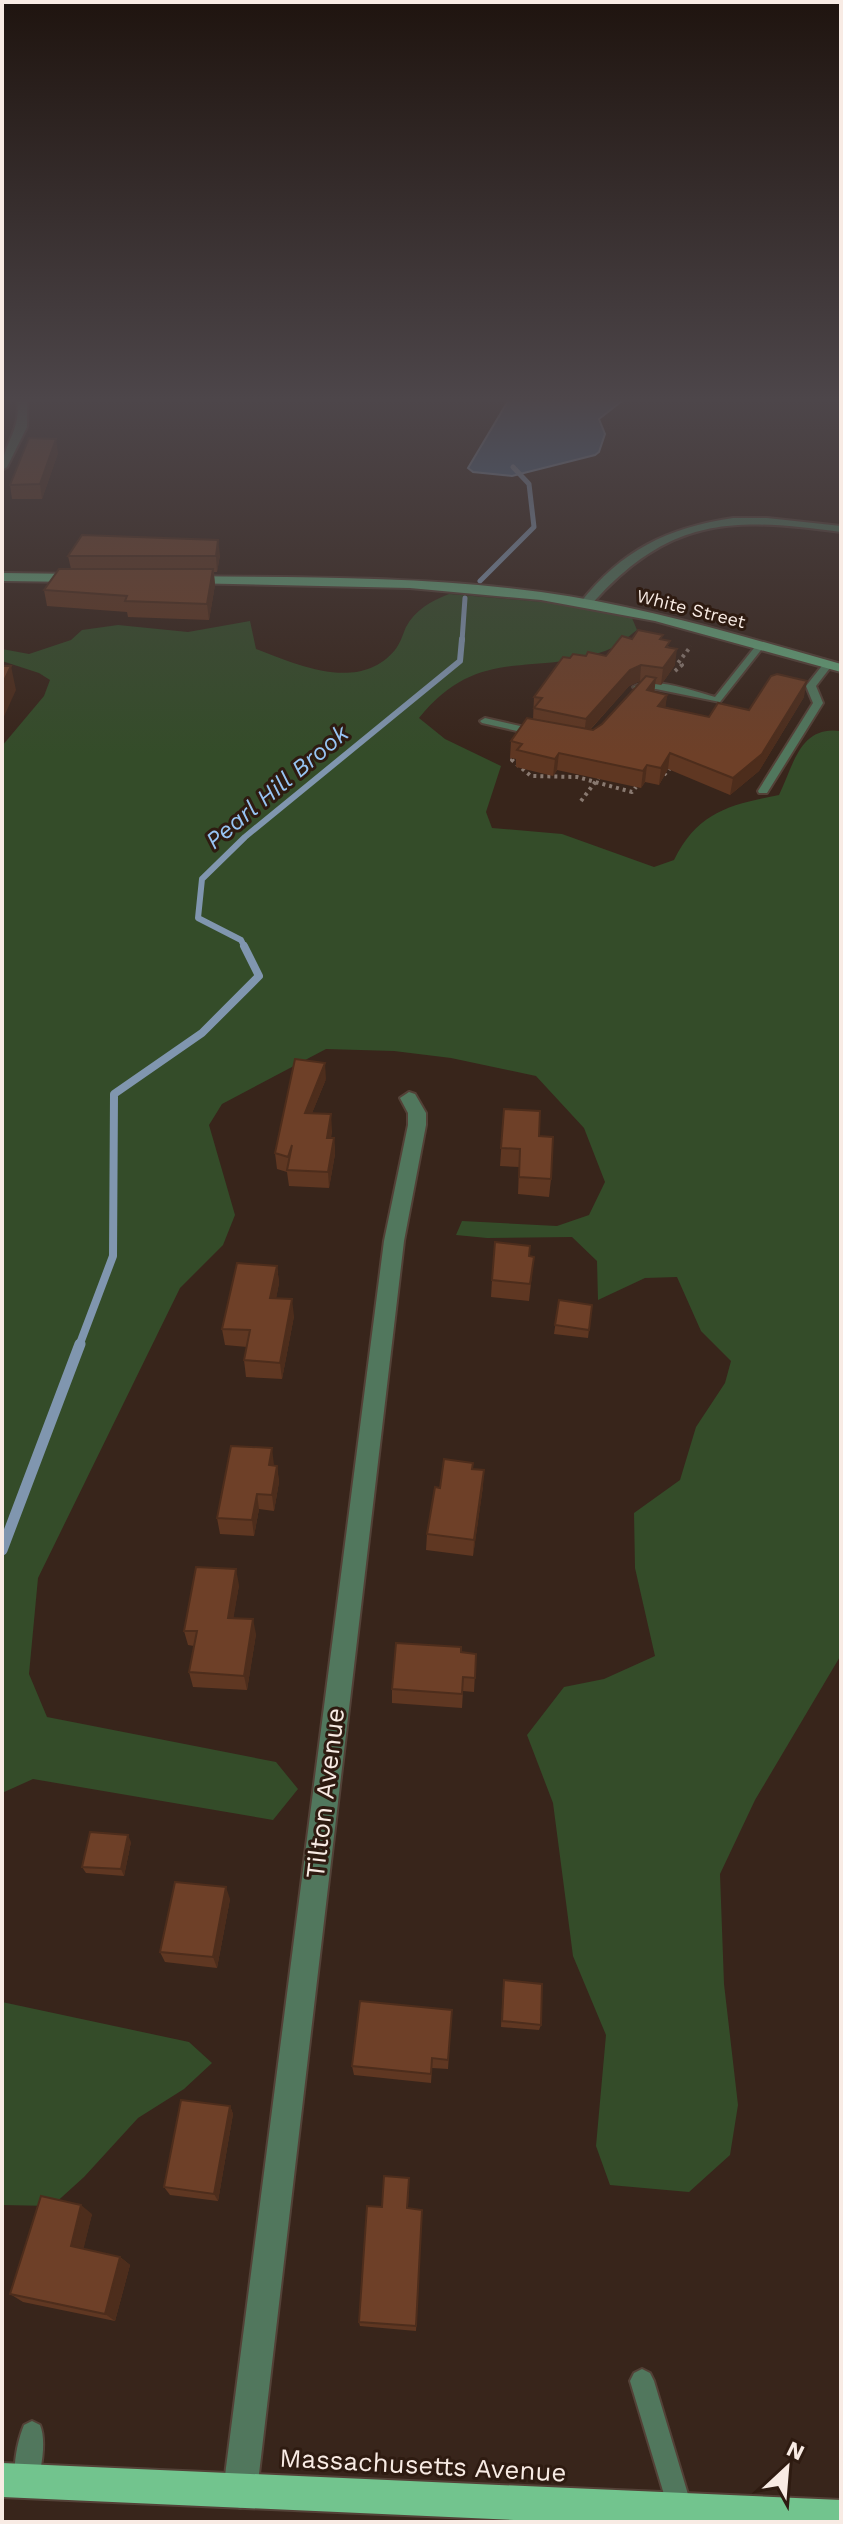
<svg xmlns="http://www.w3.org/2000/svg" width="843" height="2524" viewBox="0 0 843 2524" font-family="'Work Sans',sans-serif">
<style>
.green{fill:#344c29}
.water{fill:#4d7298;stroke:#8096af;stroke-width:2}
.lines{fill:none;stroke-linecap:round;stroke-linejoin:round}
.stream-far3{stroke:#8096af;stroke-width:5}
.stream-far2{stroke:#8096af;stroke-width:6}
.stream-far1{stroke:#8096af;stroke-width:8}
.stream{stroke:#8096af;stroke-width:11}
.lane-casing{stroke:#534137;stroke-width:4}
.street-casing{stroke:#534137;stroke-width:4}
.secondary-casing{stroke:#534137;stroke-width:4}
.primary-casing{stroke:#534137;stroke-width:4}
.path{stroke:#897970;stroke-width:4;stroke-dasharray:3 4;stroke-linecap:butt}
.lane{fill:#51775d;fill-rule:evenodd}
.street{fill:#51775d;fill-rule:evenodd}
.secondary{fill:#64a379;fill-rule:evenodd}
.primary{fill:#72c48e;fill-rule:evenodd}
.wall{fill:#5f3722;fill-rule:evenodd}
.shaded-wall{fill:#4d2d1c}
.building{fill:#6e4028;stroke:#4d2d1c;stroke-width:2}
.labels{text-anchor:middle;stroke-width:6;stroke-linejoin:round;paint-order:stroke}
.far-street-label{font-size:18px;fill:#f8ebe4;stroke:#2e1b11}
.water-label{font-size:24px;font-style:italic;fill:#97c4f3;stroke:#2e1b11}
.near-street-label{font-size:26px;fill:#f8ebe4;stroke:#2e1b11}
</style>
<rect width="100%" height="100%" fill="#38251b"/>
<path class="green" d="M449 594 566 604 632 618 637 630C629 636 621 644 612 648 539 680 481 641 419 718L445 739 501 766 486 812 492 828 562 834 654 867 674 860C698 812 729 805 779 795 794 764 800 725 841 731V1655L755 1800 720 1874 724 1984 738 2105 730 2155 689 2192 610 2185 596 2146 606 2035 573 1956 553 1803 527 1735 564 1687 604 1679 655 1656 635 1568 634 1513 680 1480 696 1427 725 1383 731 1361 701 1331 677 1277 645 1278 598 1300 597 1261 572 1237 487 1238 456 1235 462 1221 557 1226 589 1215 605 1182 584 1128 536 1076 451 1058 394 1051 326 1049 222 1104 209 1125 235 1215 223 1245 180 1288 38 1578 29 1674 47 1717 276 1762 298 1789 273 1820 33 1779 2 1793V746L44 696 50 680 39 673 2 661V649L29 654 71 640 82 630 118 625 188 632 250 621 256 649C298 665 359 693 395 650 400 644 403 634 406 627 415 610 431 601 449 594Z
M2 2002 189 2042 212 2063 184 2089 138 2118 84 2177 52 2206 2 2205Z"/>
<path class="water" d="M508 401H622L599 419 605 434 599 452 595 455 512 476 473 472 468 468Z"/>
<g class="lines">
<path class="stream-far3" d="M480 581 534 527 529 484 513 467
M462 641 465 598"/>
<path class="stream-far2" d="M245 948 241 940 198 918 202 879 245 837 460 661 462 639"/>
<path class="stream-far1" d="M79 1346 113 1256 114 1094 202 1033 259 976 244 946"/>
<path class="stream" d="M2 1550 80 1344"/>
<defs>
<path id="lane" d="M758 643 765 645 720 702 656 689 638 690 633 687C655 676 692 691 715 697Z
M825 662 833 664 816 686 823 703 767 793H759L758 791 813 703 806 686Z
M485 718 538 730 540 732 535 735 482 723 480 721Z
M642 2369 650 2373 654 2381 693 2511 690 2520 684 2522 672 2520 669 2511 630 2381 634 2373Z
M32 2421 40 2425C47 2441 41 2473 35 2490L26 2493 17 2490C11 2473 17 2441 24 2425Z"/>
<path id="street" d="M17 401H27V427L7 467 2 470C2 445 22 429 17 401Z
M733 518H767L841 526V532C730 517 669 517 590 606L580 603C622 550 667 528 733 518Z
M409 1092 415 1094 426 1113V1125L404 1241 257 2491 252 2503 240 2508 228 2503 223 2491 384 1241 408 1125V1113L400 1098Z"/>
<path id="secondary" d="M2 573 78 574 84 578 78 582 2 581Z
M190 576C307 578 425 576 541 592 643 606 742 636 841 664V672L655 621 541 600 410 588 186 583V577Z"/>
<path id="primary" d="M2 2463 841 2500V2522H559L2 2497Z"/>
</defs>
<use href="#lane" class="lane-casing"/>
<use href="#street" class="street-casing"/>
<use href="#secondary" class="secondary-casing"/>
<use href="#primary" class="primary-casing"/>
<path class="path" d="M675 671 682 665 678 663 691 646
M517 754 512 760 531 776 577 777 632 792 636 787
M664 775 672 766
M581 801 602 773"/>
<use href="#lane" class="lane"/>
<use href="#street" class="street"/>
<use href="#secondary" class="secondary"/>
<use href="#primary" class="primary"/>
</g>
<path class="wall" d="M58 453 42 499H12L10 485Z
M220 555 217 572H214L215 585 209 620 128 617 127 612 47 606 44 590 71 569 68 556Z
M632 639 663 640 669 647 675 665 661 685 655 684 654 692 667 695 665 707 709 717 749 710 804 697 759 771 730 795 668 769 659 785 645 782 641 788 557 770 553 776 516 767V759L510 758 511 741 533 720 534 697 570 658 606 656ZM640 681H641L602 724 593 730H590L629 686Z
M326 1079 312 1113 332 1130 331 1138H334L335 1154 329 1188 289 1186 287 1172 277 1169 275 1153Z
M504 1109 539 1136 551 1179 549 1197 518 1194 519 1167 500 1166Z
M529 1256 532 1274 529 1301 491 1297 492 1280Z
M277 1266 279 1283 276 1298 294 1316 282 1379 246 1377 244 1360 247 1347 225 1345 222 1329Z
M559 1300 592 1305 588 1338 554 1334Z
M274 1466H277L279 1482 274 1511 259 1509 254 1536 220 1534 217 1518Z
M472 1469 483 1486 473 1556 426 1550 427 1534 440 1488Z
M239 1585 233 1618 256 1634 247 1690 193 1687 189 1672 194 1646 188 1645 184 1631Z
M461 1652 476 1654 474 1692 463 1691 462 1708 392 1703V1689Z
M131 1842 124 1876 86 1873 82 1867Z
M230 1899 217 1968 165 1962 160 1952Z
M503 1986 541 2025 539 2030 501 2027Z
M452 2010 448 2069 432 2068 431 2083 354 2075 352 2066Z
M230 2106 233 2114 218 2201 170 2195 164 2187Z
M409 2178 408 2208 422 2210 416 2331 360 2326 359 2322 382 2207Z
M92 2214 83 2249 120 2257 130 2265 115 2321 23 2302 10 2294Z"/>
<path class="shaded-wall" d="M56 439 58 453 42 499 40 484Z
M218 540 220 555 217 572 216 556Z
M213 569 215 585 209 620 207 604Z
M677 649 675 665 661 685 663 668Z
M641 665 640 681 629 686 584 736 586 719 630 670Z
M11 666 16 690 2 721V685Z
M656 678 654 694 647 690Z
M807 681 804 697 759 771 730 795 733 778Z
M667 695 665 711 658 706Z
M559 753 557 770 553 776 555 759Z
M670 753 668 769 659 785 661 768Z
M647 765 645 782 641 788 643 771Z
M325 1063 326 1079 306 1128 305 1113Z
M331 1114 332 1130 328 1153 327 1138Z
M334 1138 335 1154 329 1188 328 1172Z
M277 1266 279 1283 273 1315 270 1298Z
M292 1299 294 1316 282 1379 280 1363Z
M272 1448 274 1465 271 1481 269 1465Z
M277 1466 279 1482 274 1511 272 1495Z
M484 1470 483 1486 473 1556 474 1540Z
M257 1494 259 1509 254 1536 252 1520Z
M236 1569 239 1585 231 1633 228 1618Z
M253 1619 256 1634 247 1690 244 1676Z
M128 1835 131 1842 124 1876 121 1869Z
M226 1887 230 1899 217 1968 213 1957Z
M230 2106 233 2114 218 2201 214 2194Z
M81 2205 92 2214 82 2255 71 2246Z
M120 2257 130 2265 115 2321 105 2314Z"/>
<path class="building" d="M29 438 56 439 40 484 10 485Z
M82 535 218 540 216 556H68Z
M59 569H213L207 604 125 601 127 596 44 590Z
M638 630 663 635 660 639 670 641 666 647 677 649 663 668 641 665 630 670 586 719 534 708 542 698 534 697 563 657 570 658 573 654 586 656 588 652 606 656 622 636 632 639Z
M2 666H11L2 685Z
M777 674 807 681 762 754 733 778 670 753 661 768 647 765 643 771 559 753 555 759 517 750 522 744 511 741 527 718 593 730 602 724 646 676 656 678 647 690 667 695 658 706 709 717 718 703 749 710 771 676Z
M295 1059 325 1063 305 1113 331 1114 327 1138H334L328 1172 287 1170 292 1145 288 1157 275 1153Z
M504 1109 540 1111 539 1136 553 1137 551 1179 519 1177 520 1149 501 1148Z
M495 1242 530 1246 529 1256 534 1257 530 1284 492 1280Z
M237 1263 277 1266 270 1298 292 1299 280 1363 244 1360 250 1330 222 1329Z
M559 1300 592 1305 589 1330 555 1325Z
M231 1446 272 1448 269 1465 277 1466 272 1495 257 1494 252 1520 217 1518Z
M444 1459 473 1463 472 1469 484 1470 474 1540 427 1534 435 1487 440 1488Z
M196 1567 236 1569 228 1618 253 1619 244 1676 189 1672 197 1631H184Z
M396 1643 461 1647V1652L476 1654 475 1678 463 1677 462 1694 392 1689Z
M90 1832 128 1835 121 1869 82 1867Z
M175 1882 226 1887 213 1957 160 1952Z
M504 1980 542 1984 541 2025 502 2021Z
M360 2001 452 2010 448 2060 432 2058 431 2074 352 2066Z
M181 2100 230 2106 214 2194 164 2187Z
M384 2176 409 2178 407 2208 422 2210 416 2326 359 2322 367 2206 382 2207Z
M41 2196 81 2205 71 2246 120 2257 105 2314 10 2294Z"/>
<linearGradient id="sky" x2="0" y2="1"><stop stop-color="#1f140f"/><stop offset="0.53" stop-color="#4d464a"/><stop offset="1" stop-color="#4d464a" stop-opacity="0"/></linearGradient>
<rect width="843" height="755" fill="url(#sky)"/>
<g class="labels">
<g class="far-street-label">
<text transform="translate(691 609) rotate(14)" y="6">White Street</text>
</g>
<g class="water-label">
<text transform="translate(277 787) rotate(-40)" y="8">Pearl Hill Brook</text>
</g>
<g class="near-street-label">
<text transform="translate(325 1793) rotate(-83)" y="9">Tilton Avenue</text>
<text transform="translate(423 2465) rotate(3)" y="9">Massachusetts Avenue</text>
</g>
</g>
<rect width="843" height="2524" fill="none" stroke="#f8ebe4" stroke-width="8"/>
<g transform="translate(787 2468) rotate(26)" stroke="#2e1b11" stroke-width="6" paint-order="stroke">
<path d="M0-6L14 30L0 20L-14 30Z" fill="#f8ebe4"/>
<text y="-12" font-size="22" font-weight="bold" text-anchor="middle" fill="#f8ebe4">N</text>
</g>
</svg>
